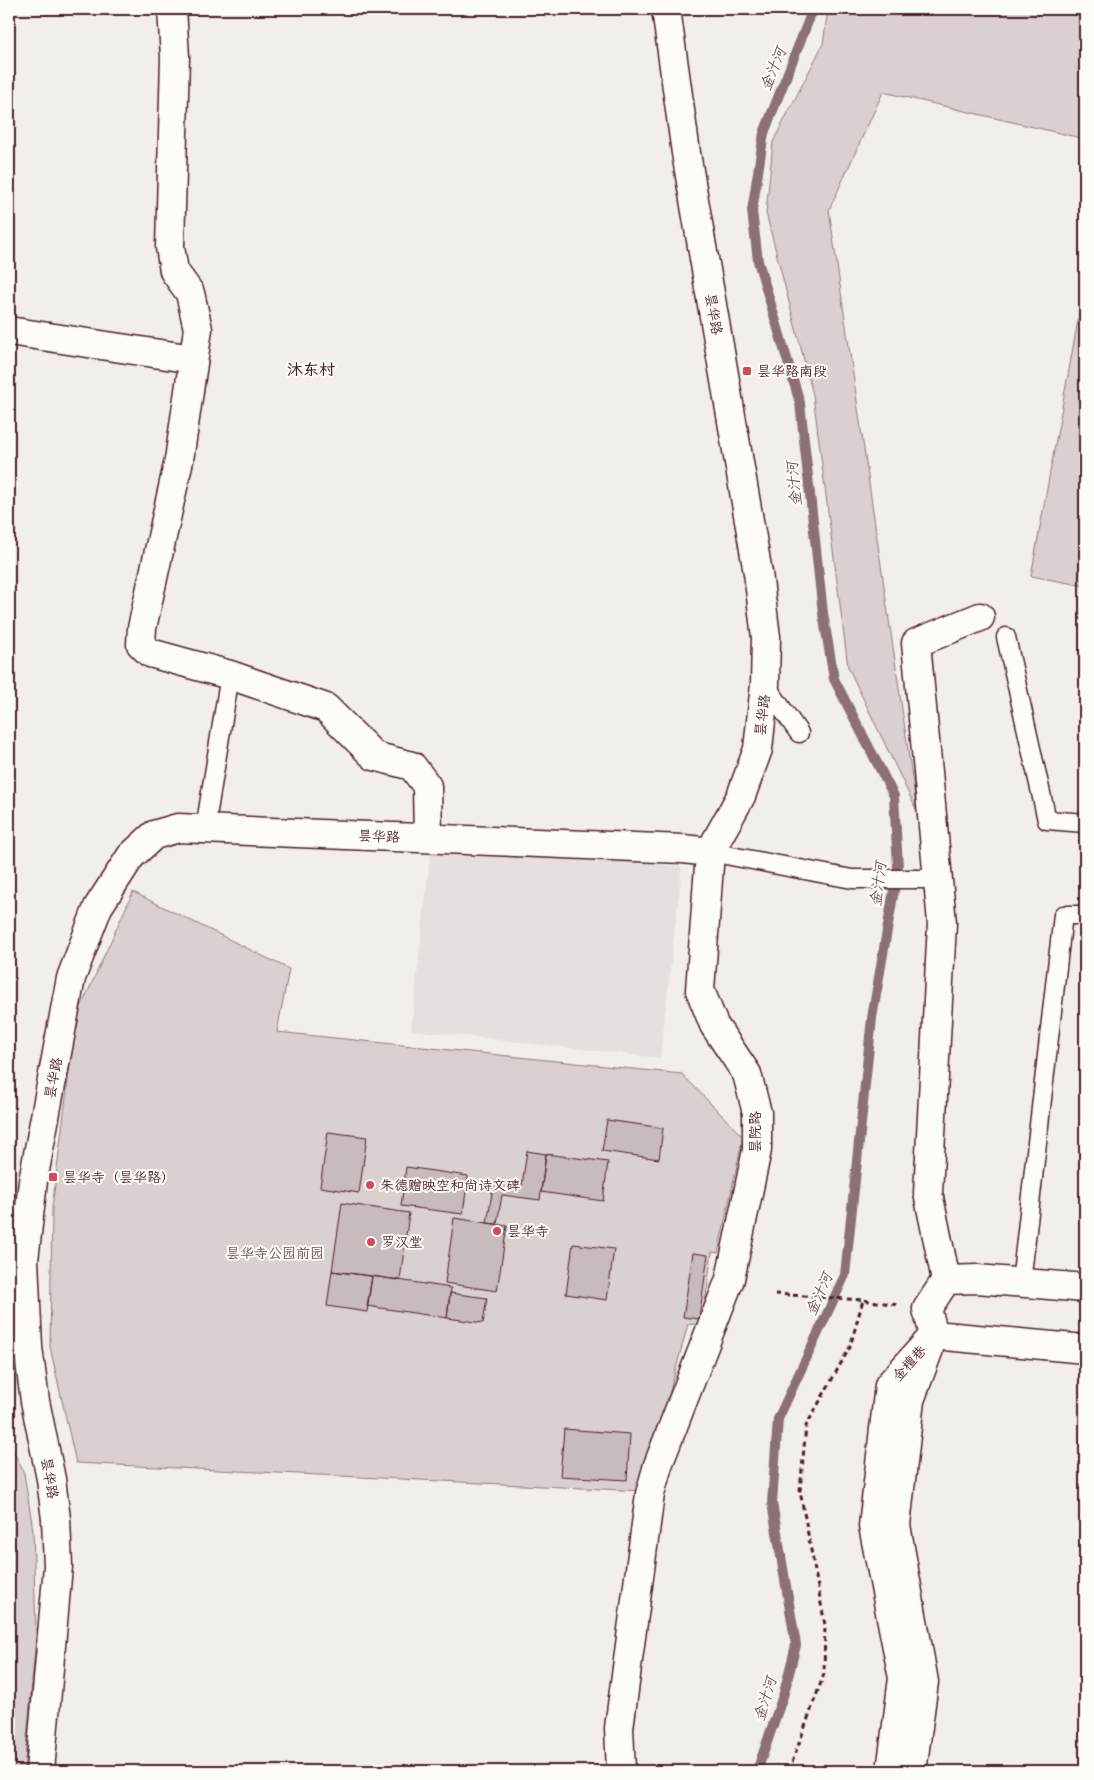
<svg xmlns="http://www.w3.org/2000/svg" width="1094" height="1780" viewBox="0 0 1094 1780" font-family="'Shantell Sans','LXGW WenKai TC',sans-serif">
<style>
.built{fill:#e5dfdd}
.green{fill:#d9d0cf;stroke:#92787d}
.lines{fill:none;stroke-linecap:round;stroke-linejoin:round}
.stream{stroke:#8b6f75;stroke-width:10}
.building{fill:#c8bbbb;stroke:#4a1f2b}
.lane-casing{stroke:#4a1f2b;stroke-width:21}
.street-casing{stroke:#4a1f2b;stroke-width:31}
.path{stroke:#4a1f2b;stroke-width:3;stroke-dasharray:5 4;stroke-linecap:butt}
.lane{stroke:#fdfcf7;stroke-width:18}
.street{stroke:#fdfcf7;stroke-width:28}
.poi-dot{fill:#d1495b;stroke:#fdfcf7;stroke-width:2}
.labels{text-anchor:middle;stroke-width:4;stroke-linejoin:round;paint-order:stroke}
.street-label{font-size:14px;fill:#4a1f2b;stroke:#fdfcf7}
.poi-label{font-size:14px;fill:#4a1f2b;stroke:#fdfcf7;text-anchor:start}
.park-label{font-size:14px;fill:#6e4b54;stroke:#fdfcf7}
.water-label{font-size:15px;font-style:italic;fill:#704e56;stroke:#fdfcf7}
.quarter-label{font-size:16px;font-weight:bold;fill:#4a1f2b;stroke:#fdfcf7}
</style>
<rect width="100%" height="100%" fill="#f2efeb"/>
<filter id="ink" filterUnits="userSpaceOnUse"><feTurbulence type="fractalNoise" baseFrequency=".02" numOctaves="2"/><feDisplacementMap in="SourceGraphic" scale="10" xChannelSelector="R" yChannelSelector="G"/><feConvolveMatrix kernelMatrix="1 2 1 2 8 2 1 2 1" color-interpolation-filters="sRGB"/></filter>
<g filter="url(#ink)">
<path class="built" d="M432 839 682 867 660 1058 411 1030Z"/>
<path class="green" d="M828 9H1085V139L883 92 829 210 917 811 848 667 813 395 766 213 773 142 823 44Z
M1085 282V586L1031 576Z
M133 892 289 969 277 1032 682 1074 743 1137 718 1253 712 1252 702 1325 688 1324 643 1491 76 1463 50 1347 52 1208 76 1018Z
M9 1442 24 1473 33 1530 36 1637 24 1771H9Z"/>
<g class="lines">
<path class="stream" d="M757 1771 784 1693 796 1645 772 1503 778 1419 845 1275 872 1018 898 867 894 796 834 679 823 613 800 403 758 261 752 211 764 133 813 9"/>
</g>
<path class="building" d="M607 1120 663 1128 659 1159 602 1151Z
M328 1132 367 1137 359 1193 320 1187Z
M527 1151 546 1154 540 1200 502 1195 497 1224 487 1223 494 1181 522 1185Z
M546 1154 608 1162 603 1201 541 1192Z
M406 1167 468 1176 463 1214 401 1206Z
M342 1203 409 1213 400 1280 332 1271Z
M454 1218 507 1226 497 1291 445 1283Z
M573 1244 614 1249 607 1300 566 1294Z
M693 1253 708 1255 699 1319 683 1317Z
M332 1271 372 1276 367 1312 327 1306Z
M372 1276 451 1288 447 1318 367 1306Z
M450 1293 487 1298 483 1323 447 1318Z
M564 1429 630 1434 627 1480 560 1476Z"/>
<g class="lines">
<defs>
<path id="lane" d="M1006 637 1047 820 1085 823
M765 684 799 733
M205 829 230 675
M710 852 852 879H938
M1021 1283 1063 915H1085"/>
<path id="street" d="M172 9 175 57 170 247 174 271 190 293 198 329 179 460 142 628 141 644 150 653 230 675 326 708 374 756 412 766 427 786 428 838
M9 331 193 359
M946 1280 928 1193 942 923 916 643 980 617
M934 1335 927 1309 946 1280 977 1279 1085 1288
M934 1335 1085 1349
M40 1771 58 1566 56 1519 51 1479 35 1401 28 1347 24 1260 33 1181 71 978 98 907 131 856 154 835 178 828 683 849 710 852 741 796 758 749 765 684 766 637 758 573 686 153 666 9
M621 1771 619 1728 650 1494 658 1465 730 1279 757 1150V1113L747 1074 714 1025 700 990 710 852
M891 1771 903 1678 873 1526 889 1385 934 1335
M912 1771 924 1682 896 1525 910 1400 929 1349"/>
</defs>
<use href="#lane" class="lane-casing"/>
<use href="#street" class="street-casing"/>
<path class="path" d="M775 1294 863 1300 899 1305
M789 1771 824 1674 825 1625 800 1491 806 1426 850 1347 863 1300"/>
<use href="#lane" class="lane"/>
<use href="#street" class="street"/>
</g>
</g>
<g class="poi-dot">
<rect x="742" y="366" width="10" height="10" rx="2.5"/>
<rect x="48" y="1172" width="10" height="10" rx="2.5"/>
<circle cx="370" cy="1185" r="5"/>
<circle cx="497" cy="1231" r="5"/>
<circle cx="371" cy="1242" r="5"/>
</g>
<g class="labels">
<g class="street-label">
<text transform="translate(714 314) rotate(80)" y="5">昙华路</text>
<text transform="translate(762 715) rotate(-83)" y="5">昙华路</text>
<text transform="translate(379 836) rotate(2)" y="5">昙华路</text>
<text transform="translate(53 1078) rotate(-79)" y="5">昙华路</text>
<text transform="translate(755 1132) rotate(-90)" y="5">昙院路</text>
<text transform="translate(909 1363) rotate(-48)" y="5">金檀巷</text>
<text transform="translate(50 1478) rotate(80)" y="5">昙华路</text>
</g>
<g class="poi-label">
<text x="757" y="376">昙华路南段</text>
<text x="63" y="1182">昙华寺（昙华路）</text>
<text x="380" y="1190">朱德赠映空和尚诗文碑</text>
<text x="507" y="1236">昙华寺</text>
<text x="381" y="1247">罗汉堂</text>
</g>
<g class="park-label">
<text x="275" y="1258">昙华寺公园前园</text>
</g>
<g class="water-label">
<text transform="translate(773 69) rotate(-68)" y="5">金汁河</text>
<text transform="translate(794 484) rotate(-96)" y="5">金汁河</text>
<text transform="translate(878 884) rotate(-83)" y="5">金汁河</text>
<text transform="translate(819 1294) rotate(-66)" y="5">金汁河</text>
<text transform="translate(765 1699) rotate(-73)" y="5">金汁河</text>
</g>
<g class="quarter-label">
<text x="311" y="375">沐东村</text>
</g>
</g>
<rect width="1094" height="1780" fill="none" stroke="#fdfcf7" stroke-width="30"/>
<rect x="15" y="15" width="1064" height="1750" fill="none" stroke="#4a1f2b" stroke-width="2" filter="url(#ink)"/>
</svg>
